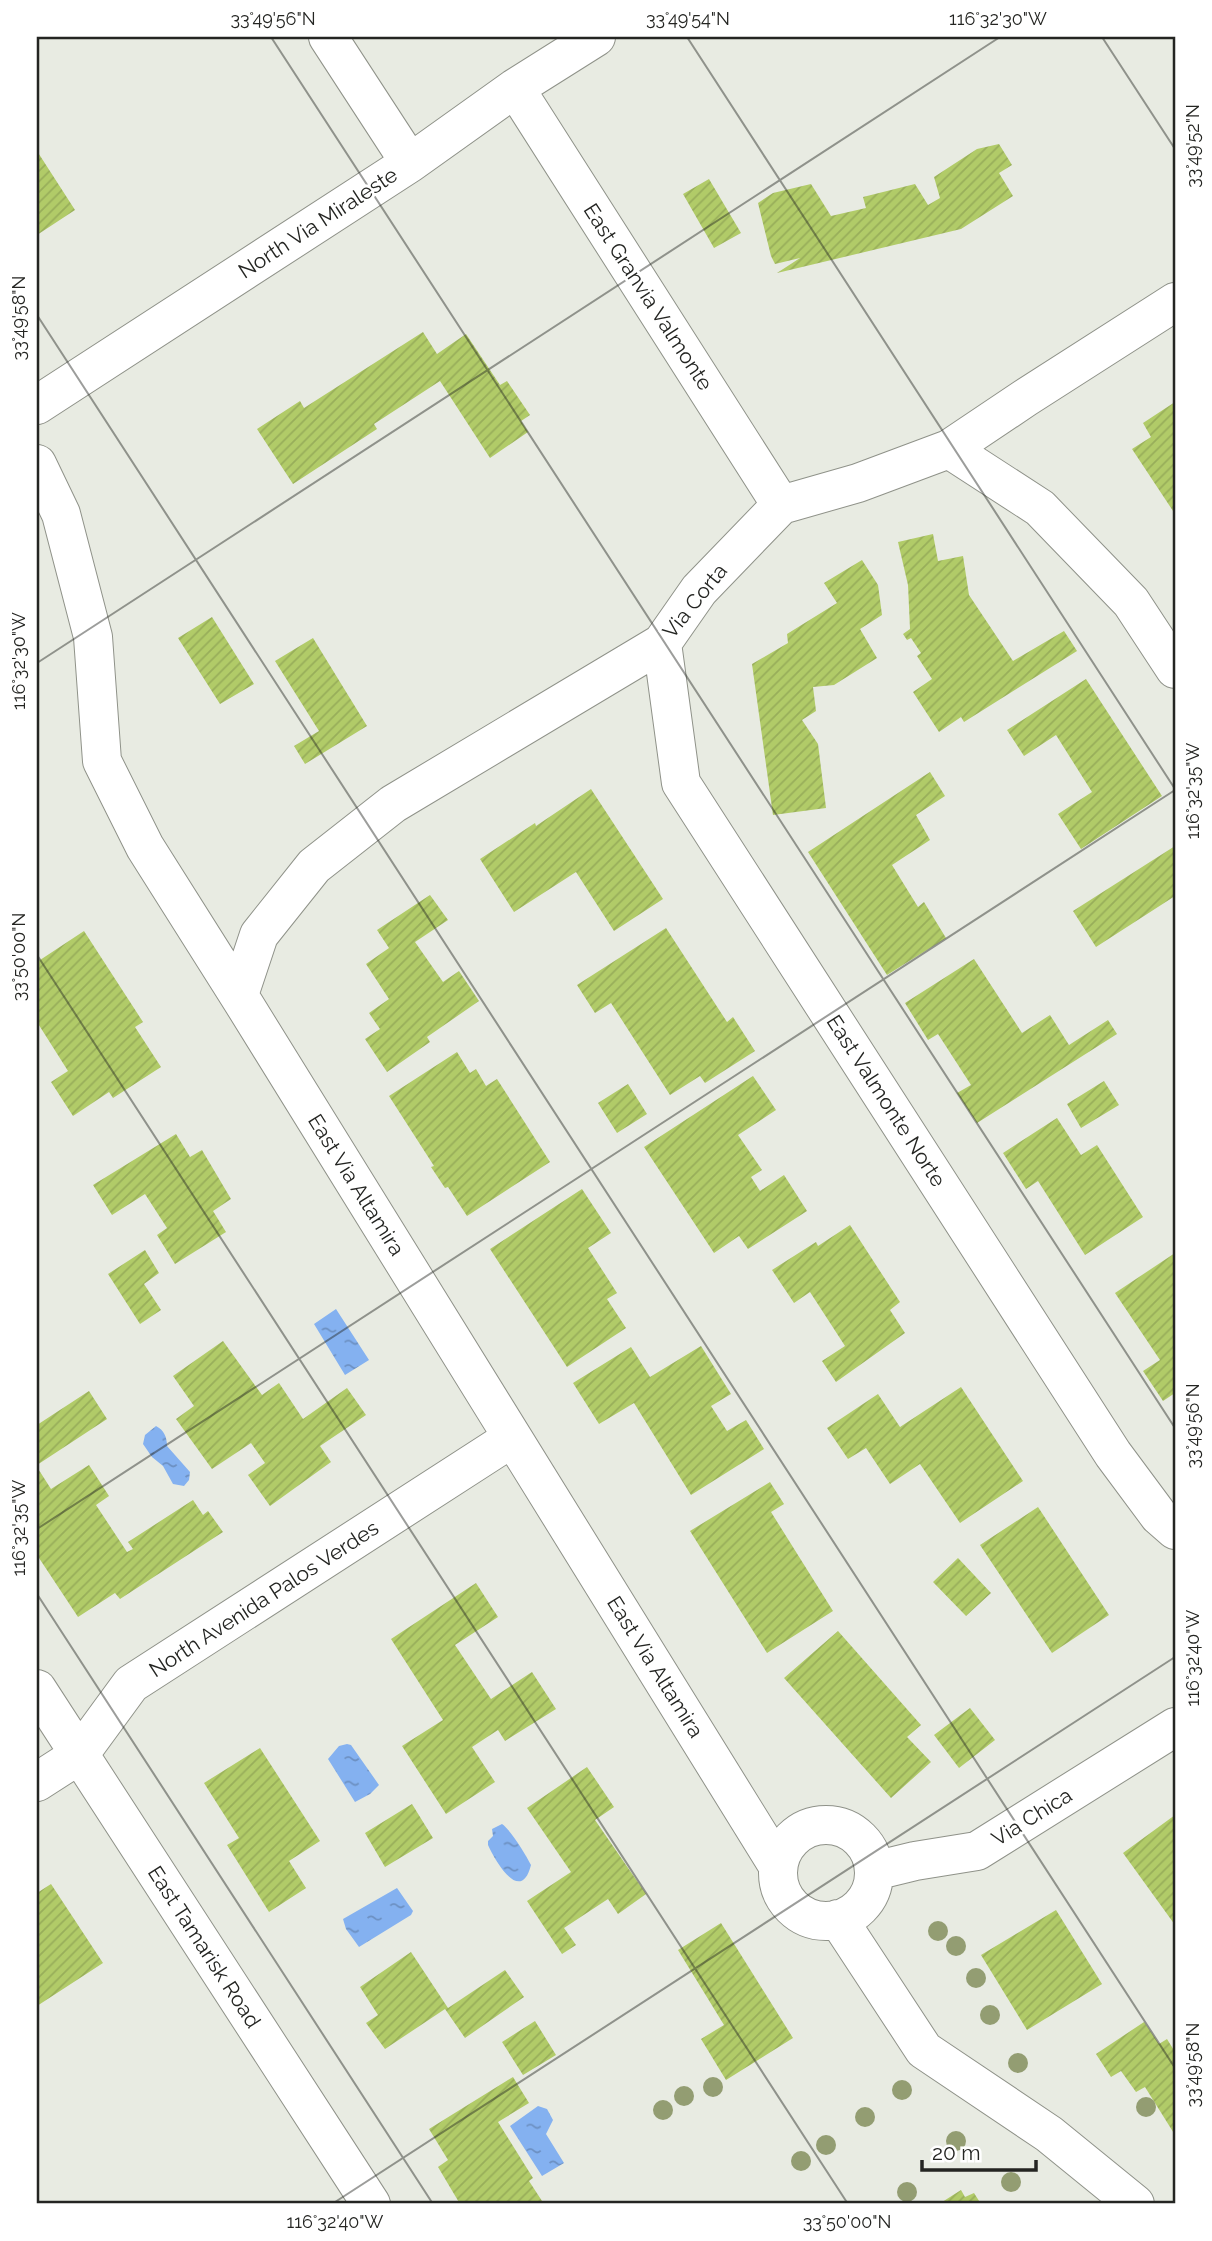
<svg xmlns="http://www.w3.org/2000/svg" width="1212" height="2241" viewBox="0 0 1212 2241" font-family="Raleway,sans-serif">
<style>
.water{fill:url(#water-ripples)}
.building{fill:url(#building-hatch)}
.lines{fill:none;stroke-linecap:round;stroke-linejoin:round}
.minor-casing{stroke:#8f9289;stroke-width:40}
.minor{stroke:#fff;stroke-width:38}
.tree{fill:#939d72}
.ticks{fill:none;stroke:#242522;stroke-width:2;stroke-opacity:0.45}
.labels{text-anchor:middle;stroke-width:6;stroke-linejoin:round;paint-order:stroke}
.street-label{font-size:21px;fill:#242522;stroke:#fff}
.neatline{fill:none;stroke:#242522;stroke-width:2.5}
.ticks-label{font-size:18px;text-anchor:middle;fill:#242522}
</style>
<defs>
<pattern id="water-ripples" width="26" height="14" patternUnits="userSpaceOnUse" patternTransform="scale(1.75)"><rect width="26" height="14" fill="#84b1f0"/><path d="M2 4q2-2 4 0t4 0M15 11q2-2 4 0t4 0" fill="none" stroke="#6c90c2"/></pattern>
<pattern id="building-hatch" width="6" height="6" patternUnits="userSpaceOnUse" patternTransform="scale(1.75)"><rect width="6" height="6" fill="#b1cb68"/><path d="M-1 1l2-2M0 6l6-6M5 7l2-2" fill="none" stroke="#98ae5a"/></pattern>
</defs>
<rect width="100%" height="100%" fill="#e8ebe2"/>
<path class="water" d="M336 1309 369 1360 345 1375 314 1324Z
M156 1426C164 1430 167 1437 167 1446L190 1472 189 1480 184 1486 173 1484 163 1466 152 1457 143 1444 145 1435Z
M347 1744 351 1745 379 1785 370 1794 355 1802 328 1759 339 1746Z
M502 1824C510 1829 526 1855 531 1865 521 1905 495 1861 488 1845V1841L493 1836 492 1829Z
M397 1888 413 1911 411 1915 359 1947 346 1929 343 1919Z
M538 2106 547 2109 553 2120 546 2134 564 2163 542 2176 510 2126Z"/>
<path class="building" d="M999 144 1012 165 999 173 1013 196 961 229 777 273 800 258 775 264 771 256 758 203 773 193 811 184 831 216 866 208 863 197 915 184 928 205 940 198 934 177 977 149Z
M37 151 75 210 37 235Z
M709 179 741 233 714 248 683 194Z
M423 332 437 354 466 334 500 385 507 381 530 415 521 421 528 432 490 458 440 381 374 424 377 429 293 484 257 429 300 401 304 408Z
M1175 402V514L1132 449 1151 437 1143 423Z
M933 534 938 561 963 556 969 595 1013 661 1064 631 1077 651 964 722 961 717 939 732 913 692 932 679 917 656 921 653 911 638 907 640 903 634 910 629 908 585 898 542Z
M862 560 878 585 882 615 860 629 877 658 834 685 813 687 816 711 802 720 818 744 826 808 773 815 752 664 788 643 787 634 837 603 824 583Z
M212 617 254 684 220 704 178 638Z
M313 638 367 726 305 764 294 746 319 731 275 661Z
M1086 679 1162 796 1081 849 1058 814 1092 792 1056 735 1024 756 1007 730Z
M930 772 945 796 916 815 930 840 892 865 918 907 924 902 946 938 887 975 808 852Z
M591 789 663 899 614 931 576 872 514 912 480 859 535 823 536 826Z
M1175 846V896L1096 947 1073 911Z
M430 895 448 920 415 942 443 982 459 971 479 1001 427 1037 430 1042 387 1072 365 1039 380 1029 369 1013 389 999 366 964 389 948 377 930Z
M666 928 727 1022 733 1017 755 1051 705 1083 700 1076 670 1095 611 1003 595 1013 577 985Z
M84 931 143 1022 135 1027 161 1067 113 1098 109 1092 73 1116 51 1082 68 1071 37 1022V962Z
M974 959 1022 1033 1050 1015 1069 1045 1108 1020 1117 1034 977 1123 957 1093 971 1085 938 1034 928 1040 905 1003Z
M457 1052 470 1073 476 1069 486 1086 497 1079 550 1162 467 1216 448 1187 445 1188 431 1167 434 1166 389 1096Z
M753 1076 776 1110 738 1135 762 1170 751 1177 760 1191 784 1175 807 1211 748 1249 739 1236 714 1253 644 1147Z
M1104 1081 1119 1105 1081 1128 1067 1104Z
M628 1084 647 1114 617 1133 598 1103Z
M1057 1118 1081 1155 1097 1145 1143 1217 1085 1255 1038 1181 1026 1189 1003 1153Z
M176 1134 190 1157 202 1150 231 1199 213 1211 226 1232 175 1264 157 1235 167 1228 145 1194 112 1215 93 1185Z
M582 1189 611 1233 588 1248 617 1293 607 1299 626 1328 567 1367 490 1249Z
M850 1225 900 1302 890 1310 905 1333 836 1382 822 1361 845 1346 810 1292 794 1303 772 1270 816 1242 818 1246Z
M145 1250 159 1273 144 1284 161 1310 140 1324 108 1274Z
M1175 1253V1393L1163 1401 1143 1371 1160 1360 1115 1293Z
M223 1341 262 1395 279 1383 303 1419 347 1388 366 1415 320 1446 331 1462 270 1506 248 1475 265 1463 251 1443 212 1469 176 1419 194 1406 173 1376Z
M701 1346 731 1394 711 1406 727 1431 746 1420 764 1449 691 1495 634 1403 599 1424 573 1383 631 1347 650 1377Z
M961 1387 1023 1481 960 1523 920 1464 890 1484 866 1448 848 1459 827 1428 878 1394 900 1427Z
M89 1391 107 1419 37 1465V1425Z
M89 1465 109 1496 96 1505 127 1552 133 1549 128 1542 193 1500 203 1515 208 1511 223 1532 120 1599 115 1593 78 1617 37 1555V1467L51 1489Z
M770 1482 784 1504 771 1512 833 1611 767 1653 690 1531Z
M1038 1507 1109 1615 1052 1653 980 1545Z
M958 1558 991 1593 966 1616 933 1582Z
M476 1583 498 1617 455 1645 491 1699 532 1672 556 1709 505 1741 498 1730 472 1747 495 1782 446 1814 402 1746 443 1720 391 1639Z
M838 1631 921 1725 907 1737 931 1762 891 1798 784 1678Z
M970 1708 995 1740 959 1768 934 1735Z
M260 1748 320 1841 289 1861 306 1888 269 1912 227 1845 239 1838 204 1783Z
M587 1767 614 1807 595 1820 646 1894 618 1914 608 1899 564 1928 576 1945 562 1954 527 1901 571 1872 527 1808Z
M412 1804 433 1838 385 1867 365 1833Z
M1175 1815V1925L1123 1853Z
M51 1884 103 1963 37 2006V1893Z
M1056 1910 1102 1984 1027 2030 981 1955Z
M721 1923 793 2038 726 2080 701 2039 724 2025 678 1950Z
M411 1952 448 2008 505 1970 524 1997 465 2038 445 2009 385 2049 366 2023 378 2015 360 1987Z
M535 2021 556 2055 523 2075 502 2042Z
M1144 2022 1159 2044 1167 2039 1175 2052V2135L1145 2087 1136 2092 1121 2071 1111 2077 1096 2054Z
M513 2077 529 2103 498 2122 533 2178 529 2181 544 2204H460L438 2167 448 2160 429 2129Z
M961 2190 965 2197 974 2193 981 2204H939Z"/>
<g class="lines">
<defs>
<path id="minor" d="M328 37 410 163
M515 88 781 505
M37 405 410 163 515 88 596 37
M949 449 1040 508 1131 602 1175 669
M37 464 61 514 93 637 102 761 145 847 241 999 778 1866
M662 643 681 783 1113 1454 1159 1516 1175 1530
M239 995 259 935 314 866 393 804 662 643 699 590 781 505 858 483 949 449 1025 398 1175 302
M37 1689 371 2204
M37 1782 79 1755 131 1684 512 1438
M778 1873a48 48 0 1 1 96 0a48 48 0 1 1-96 0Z
M874 1871 915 1861 977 1851 1175 1727
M838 1919 924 2050 1049 2134 1135 2204"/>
</defs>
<use href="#minor" class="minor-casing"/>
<use href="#minor" class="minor"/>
</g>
<g class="tree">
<circle cx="938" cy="1931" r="10"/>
<circle cx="956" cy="1946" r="10"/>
<circle cx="976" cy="1978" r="10"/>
<circle cx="990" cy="2015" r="10"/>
<circle cx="1018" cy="2063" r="10"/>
<circle cx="713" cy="2087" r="10"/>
<circle cx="902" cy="2090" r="10"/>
<circle cx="684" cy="2096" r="10"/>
<circle cx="1146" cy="2107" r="10"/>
<circle cx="663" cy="2110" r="10"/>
<circle cx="865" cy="2117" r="10"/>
<circle cx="956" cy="2141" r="10"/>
<circle cx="826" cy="2145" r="10"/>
<circle cx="801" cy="2161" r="10"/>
<circle cx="1011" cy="2182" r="10"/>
<circle cx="907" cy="2192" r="10"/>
</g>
<path class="ticks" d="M271 37 1175 1428M687 37 1175 789M1102 37 1175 149M37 315 1175 2068M37 663 1000 37M37 955 848 2204M37 1529 1175 790M37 1594 433 2204M332 2204 1175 1657"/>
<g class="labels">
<g class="street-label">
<text transform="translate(318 223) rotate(-33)" y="7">North Via Miraleste</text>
<text transform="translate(648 297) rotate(57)" y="7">East Granvia Valmonte</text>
<text transform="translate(695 601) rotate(-51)" y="7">Via Corta</text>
<text transform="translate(886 1101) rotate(57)" y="7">East Valmonte Norte</text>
<text transform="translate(356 1185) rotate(58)" y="7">East Via Altamira</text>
<text transform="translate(264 1599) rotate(-33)" y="7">North Avenida Palos Verdes</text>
<text transform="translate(655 1667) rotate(58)" y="7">East Via Altamira</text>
<text transform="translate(1032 1817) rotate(-32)" y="7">Via Chica</text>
<text transform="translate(204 1947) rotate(57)" y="7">East Tamarisk Road</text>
</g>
</g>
<rect width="1212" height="2241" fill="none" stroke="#ffffff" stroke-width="77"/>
<path d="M922 2160v10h114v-10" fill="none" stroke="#242522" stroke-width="3.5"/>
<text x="932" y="2160" font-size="21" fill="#242522" stroke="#ffffff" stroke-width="5" paint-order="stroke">20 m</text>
<rect x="38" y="38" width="1136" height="2164" class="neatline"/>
<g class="ticks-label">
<text x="273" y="25">33°49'56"N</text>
<text x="688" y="25">33°49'54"N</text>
<text x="998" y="25">116°32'30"W</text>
<text transform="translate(1193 146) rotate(-90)" y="6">33°49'52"N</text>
<text transform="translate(19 318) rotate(-90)" y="6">33°49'58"N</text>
<text transform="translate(19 661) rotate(-90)" y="6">116°32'30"W</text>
<text transform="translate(1193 791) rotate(-90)" y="6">116°32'35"W</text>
<text transform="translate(19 957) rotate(-90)" y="6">33°50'00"N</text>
<text transform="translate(1193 1426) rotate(-90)" y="6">33°49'56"N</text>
<text transform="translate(19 1528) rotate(-90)" y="6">116°32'35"W</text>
<text transform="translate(1193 1658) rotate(-90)" y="6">116°32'40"W</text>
<text transform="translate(1193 2065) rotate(-90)" y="6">33°49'58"N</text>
<text x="335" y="2228">116°32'40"W</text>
<text x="847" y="2228">33°50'00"N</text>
</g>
</svg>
